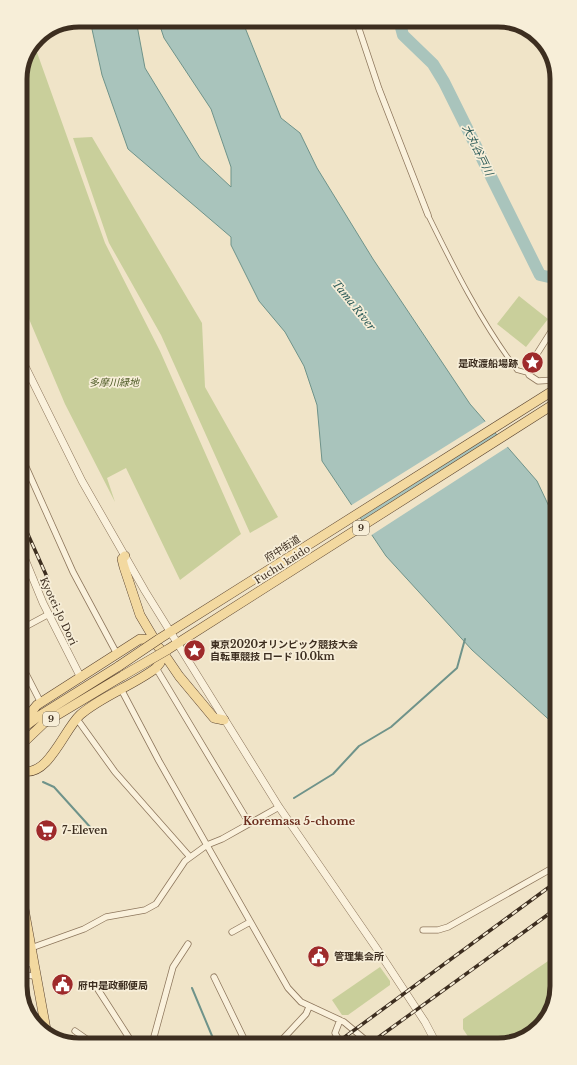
<svg xmlns="http://www.w3.org/2000/svg" width="577" height="1065" viewBox="0 0 577 1065" font-family="'Libre Baskerville','Noto Sans JP',serif">
<style>
.green{fill:#c9cf9b}
.water{fill:#a9c4bc;stroke:#6f938a}
.pier{fill:#f0e4c8}
.lines{fill:none;stroke-linecap:round;stroke-linejoin:round}
.stream{stroke:#6f938a;stroke-width:2}
.river{stroke:#a9c4bc;stroke-width:12}
.pedestrian-casing{stroke:#8d765c;stroke-width:5.5}
.minor-casing{stroke:#8d765c;stroke-width:7}
.tertiary-casing{stroke:#8d765c;stroke-width:8}
.primary-casing{stroke:#5b4430;stroke-width:10}
.pedestrian{stroke:#faf1dc;stroke-width:4}
.minor{stroke:#faf1dc;stroke-width:5.5}
.tertiary{stroke:#faf1dc;stroke-width:7}
.primary{stroke:#f3d9a0;stroke-width:9}
.rail-casing{stroke:#3d2e20;stroke-width:3.5}
.rail{stroke:#f7eed8;stroke-width:2;stroke-dasharray:6;stroke-linecap:butt}
.primary-bridge-casing{stroke:#5b4430;stroke-width:10;stroke-linecap:butt}
.primary-bridge{stroke:#f3d9a0;stroke-width:9}
.labels{text-anchor:middle;stroke-width:3.5;stroke-linejoin:round;paint-order:stroke}
.shield{fill:#f7eed8;stroke:#756857;stroke-width:1}
.shield-label{font-size:9px;font-weight:bold;fill:#3d2e20}
.poi-label{font-size:10px;font-weight:bold;fill:#3d2e20;stroke:#f7eed8;text-anchor:start}
.park-label{font-size:10px;font-style:italic;fill:#4d5a26;stroke:#f7eed8}
.street-label{font-size:10px;fill:#3d2e20;stroke:#f7eed8}
.water-label{font-size:11px;font-style:italic;fill:#2f5d5a;stroke:#f7eed8}
.neighbourhood-label{font-size:11px;font-weight:bold;fill:#6b2e1e;stroke:#f7eed8}
.rim{fill:none;stroke:#3d2e20;stroke-width:5}
</style>
<rect width="100%" height="100%" fill="#f0e4c8"/>
<path class="green" d="M34 44 105 243 160 351 241 534 180 580 126 468 107 478 115 502 65 404 21 300 20 76Z
M92 137 202 323 205 387 278 517 250 533 161 335 109 243 73 138Z
M519 296 548 319 526 347 497 324Z
M557 955C557 978 558 1009 539 1025L538 1024V1026L521 1040 471 1041 463 1029V1019Z
M380 967 390 981V985L348 1015H342L332 1000Z"/>
<path class="water" d="M90 20H136L145 68 200 158 231 187V167L211 109 164 38 158 20H242L281 118 300 133 317 168 373 259 470 404 537 481 555 519 556 726 472 650 386 556 322 461 317 405 304 366 285 332 259 301 231 245V237L128 149 102 75Z"/>
<path class="pier" d="M486 421 496 432 358 519 350 506Z
M499 435 509 446 370 536 360 522Z"/>
<g class="lines">
<path class="stream" d="M43 782 54 787 91 828
M294 798 333 774 359 746 391 727 457 668 465 639
M192 988 215 1043"/>
<path class="river" d="M399 20 403 35 433 64 444 82 540 275 553 278"/>
<defs>
<path id="pedestrian" d="M428 215C454 268 481 322 517 370L528 373"/>
<path id="minor" d="M356 20 379 89 428 215
M554 327 528 368 529 375 538 381 554 380
M22 458 73 572 117 654
M23 628 49 614
M23 668 41 703
M156 668 249 823
M121 689 159 761 288 988 301 1002 344 1022 368 1042
M77 719 115 772 190 857
M423 930H438L448 927 556 866
M232 932 250 922
M31 948 84 929 106 917 145 910 156 904 185 861 207 845 222 839 279 807
M24 965 34 962
M24 975 36 976
M214 977 246 1043
M97 988 133 1044
M75 1031 95 1045
M340 1042 335 1033 340 1020
M279 1043 306 1014 309 1007
M152 1044 173 967 188 944"/>
<path id="tertiary" d="M21 358 82 481 145 591 279 807 379 952 425 1022 435 1041
M22 552 43 603 81 678"/>
<path id="primary" d="M125 556 122 559 124 567 140 615 156 642
M159 639 554 390
M167 650 554 404
M162 651 179 676 214 718 224 720
M23 722 37 705 140 639 152 640 162 651 160 663 156 668C134 685 100 697 80 715 64 730 48 777 23 771
M23 728 39 716 119 666
M23 743 44 723 124 675
M24 909 47 1035"/>
</defs>
<use href="#pedestrian" class="pedestrian-casing"/>
<use href="#minor" class="minor-casing"/>
<use href="#tertiary" class="tertiary-casing"/>
<use href="#primary" class="primary-casing"/>
<use href="#pedestrian" class="pedestrian"/>
<use href="#minor" class="minor"/>
<use href="#tertiary" class="tertiary"/>
<use href="#primary" class="primary"/>
<defs>
<path id="rail" d="M22 521 47 577
M338 1042 556 882
M372 1042 557 908"/>
</defs>
<use href="#rail" class="rail-casing"/>
<use href="#rail" class="rail"/>
<defs>
<path id="primary-bridge" d="M119 666 159 639
M124 675 167 650"/>
</defs>
<use href="#primary-bridge" class="primary-bridge-casing"/>
<use href="#primary-bridge" class="primary-bridge"/>
</g>
<defs>
<symbol id="sight-disc" viewBox="-11 -11 22 22"><circle r="9.5" fill="#9e2a2b" stroke="#f7eed8"/><path d="M0-6L1.8-2.2L6-1.7L2.9 1.2L3.7 5.4L0 3.3L-3.7 5.4L-2.9 1.2L-6-1.7L-1.8-2.2Z" fill="#fff"/></symbol>
<symbol id="supermarket-disc" viewBox="-11 -11 22 22"><circle r="9.5" fill="#9e2a2b" stroke="#f7eed8"/><path d="M-6-5.5h2.5l.6 2H6L4.5 2H-2.5L-4.4-4H-6ZM-1.5 3.2a1.3 1.3 0 1 0 .1 0ZM3 3.2a1.3 1.3 0 1 0 .1 0Z" fill="#fff"/></symbol>
<symbol id="civic-disc" viewBox="-11 -11 22 22"><circle r="9.5" fill="#9e2a2b" stroke="#f7eed8"/><path d="M-.6-6.5H3V-4.5H.6V-3L4-1V1h2V6H-6V1h2V-1L-.6-3ZM-1.2 2.5V6h2.4V2.5Z" fill="#fff"/></symbol>
</defs>
<g fill-rule="evenodd">
<use href="#sight-disc" x="520" y="350" width="25" height="25"/>
<use href="#sight-disc" x="182" y="638" width="25" height="25"/>
<use href="#supermarket-disc" x="34" y="818" width="25" height="25"/>
<use href="#civic-disc" x="306" y="944" width="25" height="25"/>
<use href="#civic-disc" x="50" y="972" width="25" height="25"/>
</g>
<g class="labels">
<g class="shield">
<rect x="353" y="521" width="16" height="14" rx="3"/>
<rect x="43" y="712" width="16" height="14" rx="3"/>
</g>
<g class="shield-label">
<text x="361" y="531">9</text>
<text x="51" y="722">9</text>
</g>
<g class="poi-label">
<text x="518" y="367" text-anchor="end">是政渡船場跡</text>
<text x="210" y="648">東京2020オリンピック競技大会<tspan x="210" dy="12">自転車競技 ロード 10.0km</tspan></text>
<text x="62" y="834">7-Eleven</text>
<text x="334" y="960">管理集会所</text>
<text x="78" y="989">府中是政郵便局</text>
</g>
<g class="park-label">
<text x="114" y="386">多摩川緑地</text>
</g>
<g class="street-label">
<text transform="translate(282 548) rotate(-32)" y="4">府中街道</text>
<text transform="translate(282 564) rotate(-32)" y="4">Fuchu kaido</text>
<text transform="translate(59 611) rotate(65)" y="4">Kyotei-Jo Dori</text>
</g>
<g class="water-label">
<text transform="translate(478 150) rotate(64)" y="4">大丸谷戸川</text>
<text transform="translate(354 305) rotate(51)" y="4">Tama River</text>
</g>
<g class="neighbourhood-label">
<text x="299" y="825">Koremasa 5-chome</text>
</g>
</g>
<path d="M0 0H577V1065H0ZM79 27H498A52 52 0 0 1 550 79V986A52 52 0 0 1 498 1038H79A52 52 0 0 1 27 986V79A52 52 0 0 1 79 27Z" fill="#f7eed8" fill-rule="evenodd"/>
<path class="rim" d="M79 27H498A52 52 0 0 1 550 79V986A52 52 0 0 1 498 1038H79A52 52 0 0 1 27 986V79A52 52 0 0 1 79 27Z"/>
</svg>
